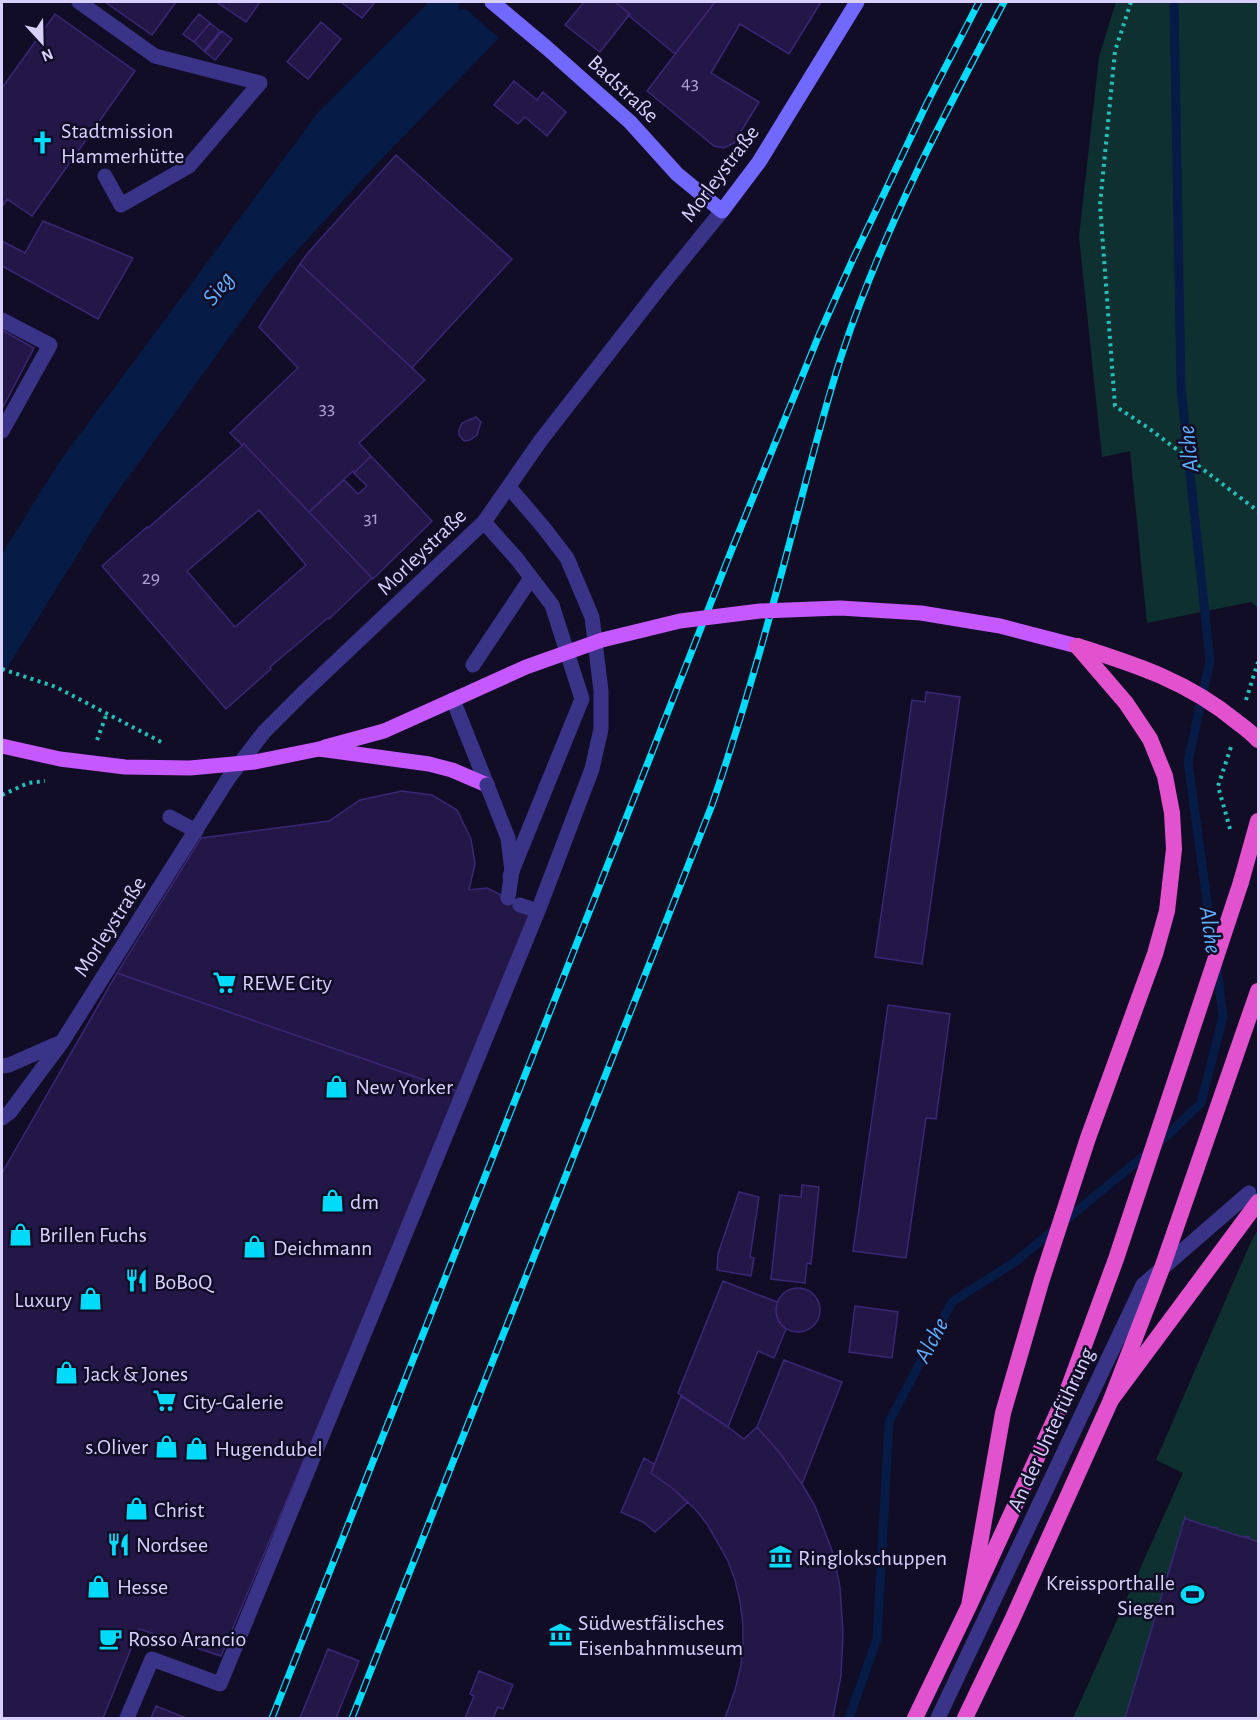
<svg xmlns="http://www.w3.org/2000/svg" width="1260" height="1720" viewBox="0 0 1260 1720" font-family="'Alegreya Sans',sans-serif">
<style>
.green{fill:#0f3030}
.water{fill:#061b46}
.pier{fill:#120d26}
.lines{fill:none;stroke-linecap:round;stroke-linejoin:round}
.stream{stroke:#061b46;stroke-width:9}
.building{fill:#231748;stroke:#3a2776;stroke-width:1.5;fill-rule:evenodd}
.path{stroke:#25bfbb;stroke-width:4;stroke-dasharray:3 4.5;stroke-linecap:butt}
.service{stroke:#3a3488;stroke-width:15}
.minor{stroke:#3a3488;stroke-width:15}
.tertiary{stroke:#3a3488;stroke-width:15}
.secondary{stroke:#7168ff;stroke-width:15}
.primary{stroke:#c658ff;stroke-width:15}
.trunk{stroke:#e252ce;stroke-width:16}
.rail-casing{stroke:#00dbfc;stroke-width:7}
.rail{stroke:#120d26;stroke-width:4.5;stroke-dasharray:14;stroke-linecap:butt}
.service-bridge{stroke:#3a3488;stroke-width:15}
.primary-bridge{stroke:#c658ff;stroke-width:15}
.trunk-bridge{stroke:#e252ce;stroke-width:16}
.labels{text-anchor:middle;stroke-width:5;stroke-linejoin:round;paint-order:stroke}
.number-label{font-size:20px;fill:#aba2d1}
.street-label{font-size:22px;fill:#d8d1ff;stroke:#120d26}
.poi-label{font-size:22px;fill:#d8d1ff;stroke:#120d26;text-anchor:start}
.water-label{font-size:24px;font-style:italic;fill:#5fb0ff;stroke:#120d26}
</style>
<rect width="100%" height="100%" fill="#120d26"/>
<path class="green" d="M1116 2H1258V608L1251 602 1147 623 1130 451 1102 457 1079 237 1099 57Z
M1258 1229V1718H1073L1183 1473 1156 1460 1250 1244Z"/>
<path class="water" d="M429 2H534L370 171 273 277 109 504 2 676V554L58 464 319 111Z"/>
<path class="pier" d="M456 2H535L536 3 501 40 466 9 459 10 458 3Z"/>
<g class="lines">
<path class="stream" d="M1174 2 1181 388 1210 661 1188 762 1214 952
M849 1718 877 1639 889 1422 952 1302 1016 1261 1157 1145 1201 1103 1223 1017 1217 968"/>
</g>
<path class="building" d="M105 2H176L152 35Z
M220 2H260L246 22 218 3Z
M341 2H375L362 18Z
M584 2H615L630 14 600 52 565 25Z
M615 2H715L675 54 628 15 630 14Z
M715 2H821L789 54 740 24 711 73 759 102 734 143 724 148 714 146 647 91Z
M55 14 135 71 32 216 7 199 2 207V88Z
M199 14 210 23 194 42 183 34Z
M321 22 341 39 308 79 287 62Z
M210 23 220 31 204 51 194 42Z
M222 31 232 39 215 60 205 52Z
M514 81 537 100 543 92 566 112 547 136 525 117 518 124 494 105Z
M396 155 512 259 412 368 300 264 307 254Z
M43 221 133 258 98 319 2 266V241L25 253Z
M300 264 425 380 359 443 371 456 354 473 353 471 309 512 244 444 242 445 230 433 298 368 259 327Z
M2 330 34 348 2 409Z
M476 417 481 422 477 435 470 440 464 441 459 435V430L462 423Z
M244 444 372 578 329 619 328 618 270 667 271 669 226 709 102 566 147 527 148 528ZM259 510 306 565 235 627 187 571Z
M371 456 432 521 373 579 309 512 344 480 358 494 367 486 354 473Z
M926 692 960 697 922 964 875 957 912 700 925 702Z
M402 791 432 795 457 810 471 839 475 864 469 890 487 888 503 896 534 907 459 1092 117 973 201 838 329 821 360 800Z
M117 973 459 1092 221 1656 139 1629 103 1718H2V1173Z
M888 1005 950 1014 936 1119 926 1118 906 1258 853 1251Z
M802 1185 819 1187 811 1264 807 1263 805 1283 771 1279 780 1195 801 1197Z
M739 1192 759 1197 750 1257 754 1258 751 1276 717 1270 718 1254Z
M723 1281 777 1302 776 1313 779 1322 786 1329 774 1358 758 1351 728 1427 678 1393Z
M776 1310a22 22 0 1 1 44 0a22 22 0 1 1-44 0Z
M855 1306 898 1312 892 1358 849 1352Z
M784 1360 842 1382 802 1484 779 1452 757 1427Z
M681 1396 728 1427 744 1439 757 1427 779 1452 802 1484 815 1506 833 1553 840 1587 843 1634 841 1676 833 1718H725L735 1690 741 1665 743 1644V1625L740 1601 735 1580 728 1561 707 1524 695 1509 672 1488 651 1473Z
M644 1458 654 1464 651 1473 672 1488 688 1502 655 1532 643 1522 621 1512Z
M1185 1517 1186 1519 1214 1528 1217 1527V1529L1246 1538V1536L1249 1537 1248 1538 1258 1542V1718H1125Z
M328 1649 359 1661 336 1718H300Z
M479 1671 513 1685 503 1709 498 1707 493 1718H465L474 1696 470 1694Z
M156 1706 186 1718H151Z"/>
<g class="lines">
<path class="path" d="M1131 2 1115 51 1100 205 1115 406 1147 427 1258 511
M2 669 56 687 165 744
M1246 700 1258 662
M97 740 107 713
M2 795 28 783 45 781
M1230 829 1218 786 1231 747"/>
<path class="service" d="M105 176 121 205 189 166 260 83 155 56
M2 320 50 345 2 431
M484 522 517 559 552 605 582 699 510 876
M473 665 531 578
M453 700 487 785
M170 817 196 831
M520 905 538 911
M127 1718 152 1659 220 1684 538 911 592 769 601 729V691L592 617 567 558 544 528 509 487"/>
<path class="minor" d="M79 2 155 56
M938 1718 1143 1285 1249 1193"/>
<path class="tertiary" d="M2 1066 9 1065 59 1043
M2 1118 10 1112 62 1042 228 779 264 732 303 693 484 522 541 440 661 286 722 211"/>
<path class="secondary" d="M492 2 547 48 630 122 677 174 722 211 759 162 857 2"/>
<path class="primary" d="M325 747 384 731 453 700
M319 749 429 764 452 770 487 785"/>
<path class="trunk" d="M969 1606 1003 1413 1042 1279 1088 1138 1155 954 1167 911 1174 849 1172 813 1165 776 1150 739 1126 703 1077 646
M915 1718 969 1606 1067 1392 1116 1259 1241 882
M965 1718 1012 1620 1111 1400 1258 1202"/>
<defs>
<path id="rail" d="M272 1718 730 554 819 335 853 259 928 101 979 2
M352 1718 712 805C747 703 775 599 802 496 815 447 827 399 843 351 883 230 944 115 1004 2"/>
</defs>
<use href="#rail" class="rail-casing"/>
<use href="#rail" class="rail"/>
<path class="service-bridge" d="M487 785 508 838 512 871 508 898"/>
<path class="primary-bridge" d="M453 700 526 667 602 640 680 621 760 611 840 608 921 613 1000 626 1077 646
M2 746 60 759 125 767 190 768 255 762 319 749"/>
<path class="trunk-bridge" d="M1077 646C1137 665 1189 682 1237 722 1245 728 1252 733 1258 740
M1241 882 1258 821
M1111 1400 1162 1268 1258 991"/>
</g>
<defs>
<symbol id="church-bare" viewBox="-9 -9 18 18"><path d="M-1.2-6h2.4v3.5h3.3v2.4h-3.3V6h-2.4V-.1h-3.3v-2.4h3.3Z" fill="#00dbfc" stroke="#120d26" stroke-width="2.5" paint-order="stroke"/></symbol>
<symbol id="supermarket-bare" viewBox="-9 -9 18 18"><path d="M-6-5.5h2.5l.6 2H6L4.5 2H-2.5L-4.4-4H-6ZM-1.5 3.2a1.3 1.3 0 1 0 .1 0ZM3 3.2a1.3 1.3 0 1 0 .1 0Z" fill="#00dbfc" stroke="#120d26" stroke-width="2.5" paint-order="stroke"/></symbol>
<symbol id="shop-bare" viewBox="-9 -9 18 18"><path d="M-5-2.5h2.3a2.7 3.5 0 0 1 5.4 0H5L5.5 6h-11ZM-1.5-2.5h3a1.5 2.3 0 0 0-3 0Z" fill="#00dbfc" stroke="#120d26" stroke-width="2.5" paint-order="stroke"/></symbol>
<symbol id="restaurant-bare" viewBox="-9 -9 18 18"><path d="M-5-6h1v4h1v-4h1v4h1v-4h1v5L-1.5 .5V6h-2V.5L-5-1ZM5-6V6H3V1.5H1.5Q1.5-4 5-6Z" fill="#00dbfc" stroke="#120d26" stroke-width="2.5" paint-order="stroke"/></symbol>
<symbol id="museum-bare" viewBox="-9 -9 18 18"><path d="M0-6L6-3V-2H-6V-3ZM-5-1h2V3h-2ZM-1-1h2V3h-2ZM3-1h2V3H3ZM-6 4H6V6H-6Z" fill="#00dbfc" stroke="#120d26" stroke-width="2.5" paint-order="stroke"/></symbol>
<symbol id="stadium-bare" viewBox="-9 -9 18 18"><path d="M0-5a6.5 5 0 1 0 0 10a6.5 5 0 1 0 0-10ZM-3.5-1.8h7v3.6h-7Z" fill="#00dbfc" stroke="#120d26" stroke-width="2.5" paint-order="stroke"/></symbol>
<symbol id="cafe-bare" viewBox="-9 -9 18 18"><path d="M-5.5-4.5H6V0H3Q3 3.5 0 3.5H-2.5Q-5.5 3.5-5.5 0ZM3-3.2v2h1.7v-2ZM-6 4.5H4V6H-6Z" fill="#00dbfc" stroke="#120d26" stroke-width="2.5" paint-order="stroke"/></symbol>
</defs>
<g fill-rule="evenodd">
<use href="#church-bare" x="26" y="126" width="33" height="33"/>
<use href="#supermarket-bare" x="208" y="966" width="33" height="33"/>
<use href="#shop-bare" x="320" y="1070" width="33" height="33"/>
<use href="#shop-bare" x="316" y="1184" width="33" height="33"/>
<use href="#shop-bare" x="4" y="1218" width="33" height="33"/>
<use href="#shop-bare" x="238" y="1230" width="33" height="33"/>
<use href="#restaurant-bare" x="120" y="1264" width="33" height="33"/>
<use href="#shop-bare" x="74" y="1282" width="33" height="33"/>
<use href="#shop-bare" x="50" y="1356" width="33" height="33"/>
<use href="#supermarket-bare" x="148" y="1384" width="33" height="33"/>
<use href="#shop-bare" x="150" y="1430" width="33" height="33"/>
<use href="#shop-bare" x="180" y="1432" width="33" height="33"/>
<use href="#shop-bare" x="120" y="1492" width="33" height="33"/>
<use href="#restaurant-bare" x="102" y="1528" width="33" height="33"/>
<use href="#museum-bare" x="764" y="1540" width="33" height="33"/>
<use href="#shop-bare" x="82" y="1570" width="33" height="33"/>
<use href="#stadium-bare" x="1176" y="1578" width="33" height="33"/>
<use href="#museum-bare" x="544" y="1618" width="33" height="33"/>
<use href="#cafe-bare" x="94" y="1622" width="33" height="33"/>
</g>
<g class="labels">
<g class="number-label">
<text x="690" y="89">43</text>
<text x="327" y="414">33</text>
<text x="371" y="524">31</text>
<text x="151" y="584">29</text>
</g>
<g class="street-label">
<text transform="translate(624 88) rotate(43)" y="8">Badstraße</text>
<text transform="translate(719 173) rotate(-53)" y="8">Morleystraße</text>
<text transform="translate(421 551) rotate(-44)" y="8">Morleystraße</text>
<text transform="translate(109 926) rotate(-57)" y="8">Morleystraße</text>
<text transform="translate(1050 1429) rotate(-65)" y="8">An der Unterführung</text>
</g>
<g class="poi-label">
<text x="61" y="138">Stadtmission<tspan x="61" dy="25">Hammerhütte</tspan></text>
<text x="242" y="990">REWE City</text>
<text x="355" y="1094">New Yorker</text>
<text x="350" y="1209">dm</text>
<text x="39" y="1242">Brillen Fuchs</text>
<text x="273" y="1255">Deichmann</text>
<text x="154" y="1289">BoBoQ</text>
<text x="72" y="1307" text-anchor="end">Luxury</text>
<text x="84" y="1381">Jack &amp; Jones</text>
<text x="183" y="1409">City-Galerie</text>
<text x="148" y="1454" text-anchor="end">s.Oliver</text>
<text x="215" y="1456">Hugendubel</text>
<text x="154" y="1517">Christ</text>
<text x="136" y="1552">Nordsee</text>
<text x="798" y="1565">Ringlokschuppen</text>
<text x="1175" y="1590" text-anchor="end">Kreissporthalle<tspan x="1175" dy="25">Siegen</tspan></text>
<text x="117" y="1594">Hesse</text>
<text x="578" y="1630">Südwestfälisches<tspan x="578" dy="25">Eisenbahnmuseum</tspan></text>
<text x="128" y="1646">Rosso Arancio</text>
</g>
<g class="water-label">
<text transform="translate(218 288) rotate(-52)" y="8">Sieg</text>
<text transform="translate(1188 449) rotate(-96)" y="8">Alche</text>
<text transform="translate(1211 930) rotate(82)" y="8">Alche</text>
<text transform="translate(931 1340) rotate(-62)" y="8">Alche</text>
</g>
</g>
<rect width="1260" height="1720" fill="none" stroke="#d8d1ff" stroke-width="6"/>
<g transform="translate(42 42) rotate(158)" stroke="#120d26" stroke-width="4.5" paint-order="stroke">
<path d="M0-4.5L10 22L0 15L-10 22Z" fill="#d8d1ff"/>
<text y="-9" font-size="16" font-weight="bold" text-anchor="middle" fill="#d8d1ff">N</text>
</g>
</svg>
